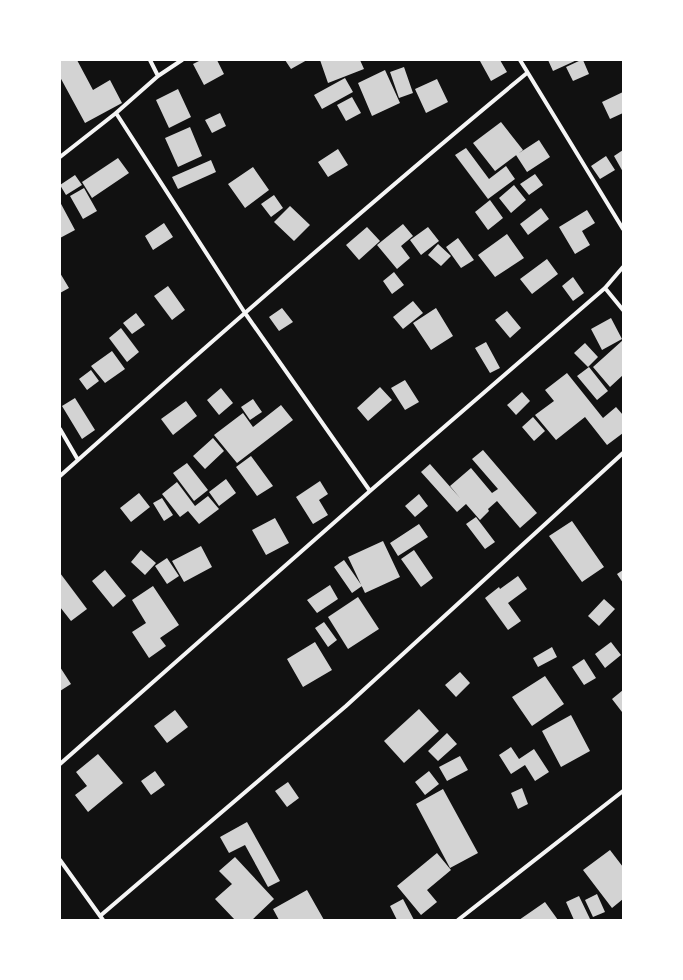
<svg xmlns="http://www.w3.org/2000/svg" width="683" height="980" viewBox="0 0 683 980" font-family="Helvetica,sans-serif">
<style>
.building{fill:#d3d3d3}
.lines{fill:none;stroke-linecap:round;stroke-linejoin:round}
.minor{stroke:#f5f5f5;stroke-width:4}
</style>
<rect width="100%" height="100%" fill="#111"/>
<path class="building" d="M60 60H77L93 90 110 80 122 103 85 123 60 77Z
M201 60H217L224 74 204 85 193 64Z
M285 60H307L291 69Z
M320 60H360L364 69 328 83Z
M482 60H500L507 72 491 81 480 61Z
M548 60H577L553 71Z
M581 60H583L589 74 573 81 566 67Z
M404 67 413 93 399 98 390 72Z
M385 70 400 103 372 116 358 83Z
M345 78 353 92 322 109 314 95Z
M437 79 448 102 426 113 415 89Z
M178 89 191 117 169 128 156 100Z
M623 92V113L610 119 602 102Z
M352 97 361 113 346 121 337 105Z
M220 113 226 126 212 133 205 120Z
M501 122 523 150 495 171 473 143Z
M190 127 202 156 178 167 165 138Z
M539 140 550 157 527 172 516 155Z
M466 148 489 179 506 166 515 179 488 199 455 155Z
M338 149 348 165 328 177 318 162Z
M623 150V172L614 156Z
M606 156 615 170 600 179 591 166Z
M118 158 129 173 92 198 82 182Z
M211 160 216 172 178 189 172 177Z
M253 167 269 190 245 208 228 184Z
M535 174 543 185 529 195 520 184Z
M75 175 82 185 66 195 60 185Z
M514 185 526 200 511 213 499 198Z
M84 188 97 211 83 219 70 196Z
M274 195 283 208 271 217 261 204Z
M490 200 503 218 488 230 475 212Z
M60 202 75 230 60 238Z
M290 206 310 225 294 241 274 222Z
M541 208 549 219 528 235 520 224Z
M587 210 595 223 582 231 590 245 575 254 559 227Z
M164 223 173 237 153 250 145 236Z
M403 224 413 236 401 246 410 258 397 269 377 245Z
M367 227 380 241 359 260 346 245Z
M428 227 439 241 421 255 410 240Z
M507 234 524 258 495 277 478 255Z
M458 238 474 260 461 268 446 247Z
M438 244 451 256 441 266 428 255Z
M547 259 558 274 532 294 520 279Z
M394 272 404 285 392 294 383 281Z
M60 273 69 288 60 293Z
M573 277 584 293 573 301 562 286Z
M168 286 185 310 172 320 154 296Z
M413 301 423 313 403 329 393 317Z
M282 308 293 322 279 331 269 317Z
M436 308 453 336 431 350 413 323Z
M507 311 521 328 510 338 495 320Z
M136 313 145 325 132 334 123 323Z
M611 318 622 339 602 350 591 329Z
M121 328 139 352 127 362 109 338Z
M623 340V375L610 387 593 367Z
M486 342 500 368 490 373 475 348Z
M585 343 598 357 588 367 574 353Z
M112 351 125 369 105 383 91 366Z
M589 367 608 391 597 400 577 376Z
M91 370 99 381 87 390 79 379Z
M567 373 603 418 616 407 623 415V433L607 445 585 417 556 440 535 415 554 401 545 390Z
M405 380 419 402 405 410 391 388Z
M380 387 392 400 368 421 357 408Z
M221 388 233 403 219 415 207 400Z
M522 392 530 401 516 415 507 405Z
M75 398 95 430 82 439 62 406Z
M253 399 262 412 250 420 241 407Z
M186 401 197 416 173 435 161 419Z
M281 405 293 420 237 463 214 435 243 413 253 427Z
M533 417 545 431 534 441 522 427Z
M213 438 224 451 205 469 193 456Z
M483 450 537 513 520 528 497 501 488 509 489 511 480 520 466 504 457 512 421 472 430 464 460 498 450 486 471 468 492 493 498 489 472 459Z
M251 456 273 486 257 496 236 467Z
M187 463 208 490 194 501 173 473Z
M226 479 236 493 219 506 209 492Z
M320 481 328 494 319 500 328 515 313 524 296 497Z
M177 482 195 506 208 496 219 509 199 524 188 511 180 517 162 494Z
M139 493 150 507 131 522 120 508Z
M419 494 428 506 415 517 405 506Z
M162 498 173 515 164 521 153 503Z
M476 517 495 542 485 549 466 524Z
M275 518 289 543 266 555 252 530Z
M572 521 604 567 582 582 549 536Z
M419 524 428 537 398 556 390 543Z
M383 541 400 577 365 593 348 557Z
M201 546 212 567 184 582 172 561Z
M141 550 156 563 145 575 131 562Z
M414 550 433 578 421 587 401 559Z
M167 558 179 576 167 584 155 566Z
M344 560 362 586 352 593 334 567Z
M105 570 126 596 113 607 92 581Z
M623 570V583L617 574Z
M60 573 87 609 71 621 60 607Z
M518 576 527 589 508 603 521 621 508 630 485 598 499 587 500 589Z
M330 585 338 599 317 613 307 600Z
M153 586 179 625 160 638 166 646 149 658 132 632 146 623 132 600Z
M358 597 379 629 348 649 328 617Z
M604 599 615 609 599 626 588 616Z
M324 622 337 640 328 647 315 628Z
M315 642 332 670 303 687 287 659Z
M611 642 621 655 605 668 595 654Z
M552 647 557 657 538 667 533 658Z
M584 659 596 678 584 685 572 667Z
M60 667 71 684 60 691Z
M460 672 470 683 456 697 445 685Z
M545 676 564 704 532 726 512 697Z
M623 690V711L622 712 612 699Z
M419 709 439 731 404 763 384 741Z
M175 710 188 727 167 743 154 726Z
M571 715 590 751 561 767 542 731Z
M447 733 457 744 438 761 428 751Z
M511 747 519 759 534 749 549 772 535 781 525 765 511 774 499 755Z
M98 754 123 783 88 812 75 795 87 786 76 772Z
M460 756 468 770 447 781 439 767Z
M155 771 165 785 151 795 141 781Z
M429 771 439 784 425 795 415 782Z
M288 782 299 798 287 807 275 791Z
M522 788 528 804 518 809 511 793Z
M443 789 478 853 450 868 416 804Z
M247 822 280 881 268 887 245 845 229 853 220 837Z
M610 850 623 867V899L612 908 583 870Z
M437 853 451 870 427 890 437 902 421 915 397 886Z
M235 857 274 899 252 920H235L215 899 232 884 219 871Z
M307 890 324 920H279L273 909Z
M597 894 605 912 593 917 585 900Z
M579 896 590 919 589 920H574L566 902Z
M403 899 414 920H397L390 906Z
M545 902 558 920H519Z"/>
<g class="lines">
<path class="minor" d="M150 60 158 76
M520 60 623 229
M116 113 245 313 370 491
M60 157 116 113 158 76 182 60
M605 288 623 310
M60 429 78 460
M60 476C214 339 368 204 527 73
M60 764 370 491 605 288 623 267
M60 860 103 920
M100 916 346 706 623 453
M458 920 623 791"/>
</g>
<rect width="683" height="980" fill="none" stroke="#ffffff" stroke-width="122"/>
</svg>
